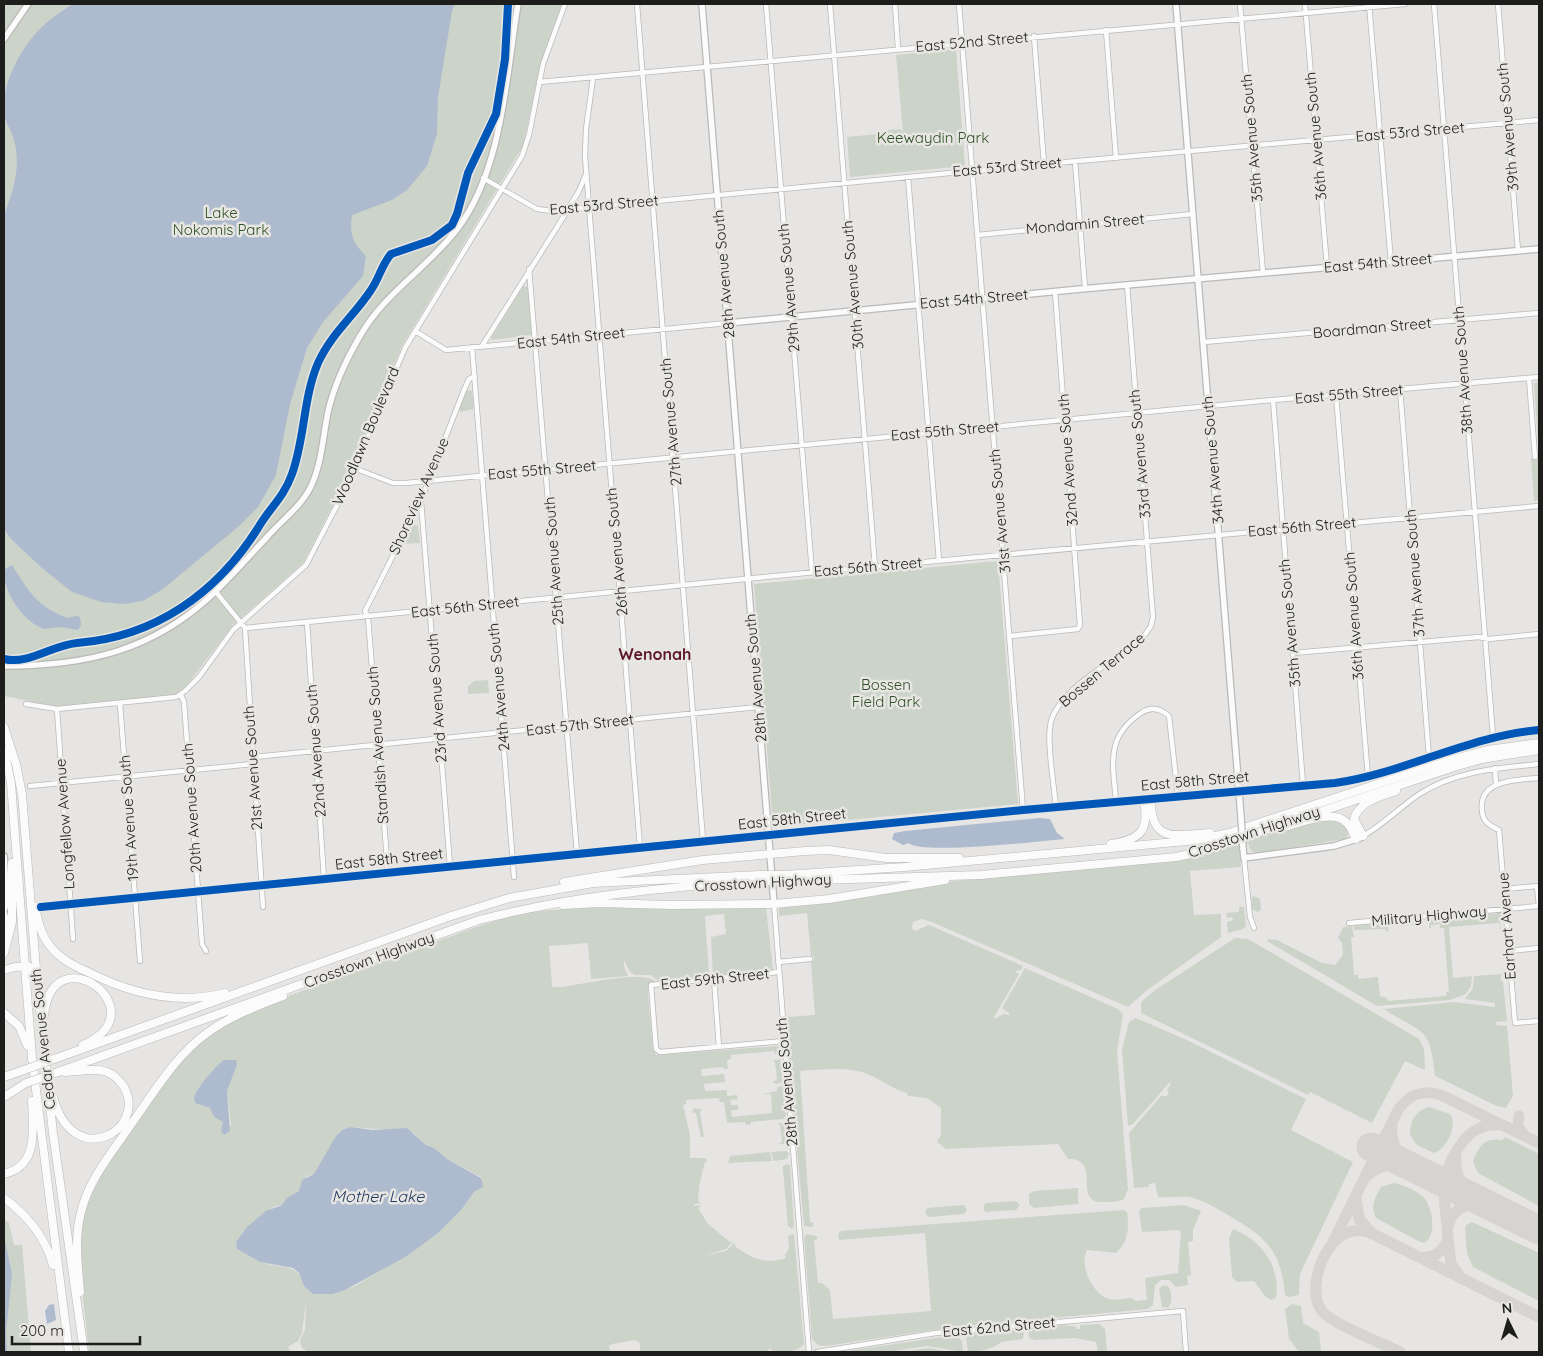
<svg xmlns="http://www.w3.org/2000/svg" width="1543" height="1356" viewBox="0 0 1543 1356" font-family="Quicksand,sans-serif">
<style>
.green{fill:#ccd3c9;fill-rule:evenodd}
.water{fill:#aebace}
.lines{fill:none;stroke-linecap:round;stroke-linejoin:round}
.taxiway{stroke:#d5d4d2;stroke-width:11}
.runway{stroke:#d5d4d2;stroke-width:29}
.minor-casing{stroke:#bab9b8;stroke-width:6}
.tertiary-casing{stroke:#bab9b8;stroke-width:8}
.motorway-casing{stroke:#bab9b8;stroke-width:9}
.minor{stroke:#fbfbfb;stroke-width:4.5}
.tertiary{stroke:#fbfbfb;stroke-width:5.5}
.motorway{stroke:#fbfbfb;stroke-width:8}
.tertiary-bridge-casing{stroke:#bab9b8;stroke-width:8;stroke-linecap:butt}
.motorway-bridge-casing{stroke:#bab9b8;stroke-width:9;stroke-linecap:butt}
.tertiary-bridge{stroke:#fbfbfb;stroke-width:5.5}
.motorway-bridge{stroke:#fbfbfb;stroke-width:8}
.cycleway-casing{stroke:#e8e6e2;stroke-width:11}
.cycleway{stroke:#0057b8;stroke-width:8}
.labels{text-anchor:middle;stroke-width:5;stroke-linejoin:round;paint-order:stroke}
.street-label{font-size:15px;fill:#1d1d1b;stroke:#e8e6e2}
.park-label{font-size:15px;fill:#2e5026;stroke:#e8e6e2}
.neighbourhood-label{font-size:16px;font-weight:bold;fill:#5c1828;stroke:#e8e6e2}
.water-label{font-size:16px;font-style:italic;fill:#233a64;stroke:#e8e6e2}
</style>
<rect width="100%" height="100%" fill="#e7e5e3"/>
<path class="green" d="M4 4H563L539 71 523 146 402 346 343 486 303 563 233 625 187 685 175 695 59 707 4 696Z
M956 49 965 166 850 177 847 137 888 133V130L901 129 903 132 896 55Z
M523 286 529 287 532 335 492 340 491 338Z
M1539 382V500L1534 501 1531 459 1539 458 1534 383Z
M467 390 472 391 474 409 460 412 459 408Z
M413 524 418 526 420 543 404 544Z
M998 561 1018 804 773 827 754 584Z
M488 680 489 693 468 694V686L475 681Z
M1328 819 1342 822 1349 831 1346 839 1256 853 1251 851 1248 843 1239 845 1241 867 1190 871 1194 915 1221 914V937L1146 991 1128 1007 934 923 922 919 913 922 912 928 915 931 929 925 1023 966 1021 970 1015 971 1019 974 994 1017 995 1019 1003 1014 1009 1015V1013L1002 1008 1025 968 1118 1009 1123 1014 1117 1052 1128 1189 1124 1199C1118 1202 1111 1202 1105 1202 1070 1205 1104 1158 1068 1159L1058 1144 946 1149 937 1142 941 1134V1108L927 1098 908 1096 907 1093C890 1088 881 1079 867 1074 846 1066 822 1070 800 1071L810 1222 814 1223 812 1227 804 1226 787 1039H789L788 1017 815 1015 811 962 814 961V956H811L807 913 779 916V907L935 883 1165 861Z
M1254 896 1260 899 1261 909 1258 912 1252 909V897Z
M606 905 766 908 773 970 713 976 711 937 726 934 724 914 705 916 709 976 659 981 650 975H635L630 972 624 960V967L628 976 591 979 588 943 549 946 552 985 553 987H561C580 985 642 970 655 981L648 986V995L653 1049 656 1055 779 1046V1054H775L774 1051 731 1055V1059L727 1060 728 1069H724L723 1067 701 1069 702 1076 724 1074 725 1082 704 1084 705 1091 727 1090V1096L737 1095 738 1099 730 1100 731 1105H738V1110H731L732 1117 772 1113 771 1094H763L777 1091V1087L783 1086 786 1116 783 1119 751 1122V1124L746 1125 745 1122 727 1123 724 1102H720L719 1098 686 1100V1104L683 1105 690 1135V1158H705L708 1161 705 1162 699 1186 698 1201 701 1203 694 1204V1206L702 1205 698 1208 708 1224 730 1242 733 1241 726 1249 704 1256 726 1251 735 1242V1246C750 1258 766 1265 786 1258L785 1255 789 1248 788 1236 794 1234 804 1344C797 1353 783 1352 773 1352L771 1349 768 1350V1352H640V1343L635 1340 612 1344 609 1346 610 1352H308L302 1348 300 1341 305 1329 306 1300 302 1333 298 1341 288 1347 290 1351 303 1352H89L81 1281 80 1227 90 1190 171 1070 205 1036 261 1006 476 927 521 913ZM237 1065 227 1091 231 1126 214 1117 210 1108 200 1105 198 1089 217 1066ZM351 1127 413 1132 426 1145 434 1148 447 1159 481 1177 482 1187 474 1192 462 1209 437 1234 407 1256 399 1259 355 1286 333 1294 304 1286C299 1262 279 1269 261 1262 253 1259 245 1253 237 1249L236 1242 247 1227 275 1206 282 1205 299 1191 307 1176 314 1174 325 1158 336 1136 342 1130Z
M1239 907H1244L1246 926 1243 929 1228 933 1227 922 1233 920 1232 917 1227 918 1226 913 1239 912Z
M1500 913 1503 918 1500 921 1501 934 1499 923 1449 927 1453 978 1472 976 1471 986 1466 994 1450 1000 1377 1006 1267 941 1269 939 1277 940 1322 963 1335 965 1343 955 1342 943 1338 938 1343 927 1352 926 1354 937H1351L1354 975H1358V979L1378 977 1380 996 1387 998 1388 1001 1446 996V992H1449L1444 928H1440V924L1431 925V928H1429V920Z
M1421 920 1423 928 1421 924 1403 926V922Z
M1386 923 1389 930 1387 932 1385 929 1354 930V926Z
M1235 938 1248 939 1419 1039 1424 1049 1425 1070 1405 1061 1372 1123 1310 1092 1308 1095 1141 1013V1002L1154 991Z
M1503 974 1501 976V981H1503L1507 1021 1496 1022 1495 1025 1507 1026 1513 1096 1506 1108 1497 1106 1435 1076C1430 1024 1423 1035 1384 1009L1454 1002 1495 1007V1003L1465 999 1473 988 1474 976Z
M1136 1018 1189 1041 1306 1099 1291 1130 1353 1162 1300 1274 1299 1295 1289 1297 1285 1295C1281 1250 1266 1237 1228 1215 1216 1208 1203 1200 1189 1197 1179 1196 1169 1198 1158 1197L1155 1183 1149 1184 1148 1187 1134 1188 1129 1133 1161 1096H1166L1169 1094 1167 1090 1171 1083H1169L1133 1124 1128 1126 1122 1049 1129 1022Z
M780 1059 783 1082 777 1084 773 1082 777 1079 775 1062 772 1061Z
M1429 1107 1450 1114C1458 1125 1447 1149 1434 1153L1417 1145 1410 1135C1410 1121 1415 1111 1429 1107Z
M694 1108 702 1109 700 1112 704 1137H701L696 1113 692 1112Z
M783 1123 786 1125 788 1140 785 1144H779L782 1142 780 1125 777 1124Z
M1505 1137 1539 1154V1206L1478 1173 1473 1162C1478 1146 1485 1137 1502 1140Z
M786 1151 789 1153 787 1159 774 1161 771 1152Z
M770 1152 772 1161 728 1163 730 1156Z
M787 1164 790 1165 794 1226 792 1229 788 1226 783 1170V1166Z
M1394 1183C1403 1185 1419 1191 1425 1199 1433 1210 1437 1236 1424 1243L1418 1241 1376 1218C1370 1205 1375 1198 1381 1187Z
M1078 1188V1204L1034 1208 1029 1204V1194L1034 1191Z
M1016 1201 1020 1205 1016 1210 986 1212 984 1210V1205L986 1203Z
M964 1205 967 1210 964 1214 929 1217 925 1213 927 1208Z
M1184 1205 1201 1211 1193 1230V1241L1188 1242 1191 1275 1187 1276 1188 1285 1176 1287 1169 1280H1161L1155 1285 1153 1305 1148 1309 946 1328 826 1346 818 1345 812 1339 804 1237 807 1234 817 1236V1239L814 1240 818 1283H822L830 1290 833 1319 931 1311 925 1233 839 1240 838 1234 841 1231 1124 1210 1127 1212C1129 1227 1129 1242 1116 1253L1087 1250C1079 1265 1092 1294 1109 1299 1116 1301 1125 1298 1132 1298L1135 1301 1147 1300 1145 1278 1178 1273 1181 1232 1178 1230 1142 1232 1139 1211 1142 1208Z
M4 1219 9 1223 14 1245H22L31 1352H4Z
M1472 1222 1539 1253V1301L1473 1267 1467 1254 1465 1229 1466 1225Z
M1233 1229C1261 1240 1281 1266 1276 1298L1271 1300 1265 1296 1254 1281 1237 1282 1232 1277 1229 1239Z
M1163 1285 1168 1286C1172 1292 1173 1303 1168 1308L1162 1307 1159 1289Z
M1292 1304 1301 1306 1303 1323 1319 1332 1321 1352H1299L1289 1339 1285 1309Z
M1099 1324 1105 1329 1107 1352H1098L1096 1342 1075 1338 1035 1340 1029 1338 1028 1330C1040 1323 1061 1326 1075 1326L1077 1329H1080V1325Z
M1016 1330 1024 1333 1023 1339 1001 1342C994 1349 978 1352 968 1352L966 1337 969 1334Z
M955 1335 962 1341 963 1352 927 1346 887 1352H840Z
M929 1348 950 1352H912L914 1350Z"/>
<path class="water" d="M73 4H455L452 11 438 97 437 134 427 166 407 190 392 200 352 215C349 234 353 243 366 256L363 276 323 322 307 348 290 404 276 475 258 507 238 527 163 589 143 601 124 604 101 602 72 592 42 568 12 540 4 529V215C14 189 22 165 13 137 11 130 6 123 4 116 0 88 19 51 37 32 47 21 60 12 73 4Z
M12 565C27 589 38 608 68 618L75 616 80 617 81 625 78 630 61 627 44 629C23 622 3 592 4 570Z
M1040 818 1050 819 1057 833 1065 839C1042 841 920 855 909 843L903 845 892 839 894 833 905 831Z
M224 1060H236L237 1065 227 1091 230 1131 224 1135 221 1131 223 1122 214 1117 210 1108 195 1103 194 1098C196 1089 217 1064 224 1060Z
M351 1127 373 1130 407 1128 426 1145 434 1148 447 1159 481 1178 483 1187 474 1192 462 1209 437 1234 407 1256 345 1290 333 1294H313L304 1286 299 1273 293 1268 260 1262 237 1249 236 1242 247 1227 266 1211 282 1205 287 1198 299 1191 302 1180 314 1174 336 1136 342 1130Z
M4 1237 12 1274 6 1333 7 1352H4Z
M54 1304 56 1320 47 1324 45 1311 49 1305Z"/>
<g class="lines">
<path class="taxiway" d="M1519 1116 1518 1127 1525 1136
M1367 1176C1382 1162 1398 1164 1416 1169 1400 1159 1390 1146 1392 1126
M1356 1198 1359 1219 1373 1234C1330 1214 1303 1287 1322 1311 1330 1323 1384 1344 1400 1352
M1448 1226C1455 1202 1476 1201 1497 1209 1475 1196 1454 1187 1456 1158
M1373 1234 1539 1317
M1448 1237C1447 1221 1444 1205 1444 1190 1446 1162 1466 1122 1498 1125
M1331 1246 1397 1112C1407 1095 1423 1089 1441 1095L1539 1143
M1419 1257C1434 1259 1445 1251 1448 1237L1451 1264 1459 1275"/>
<path class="runway" d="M1371 1147 1539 1230"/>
<defs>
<path id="minor" d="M637 4 703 841
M766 4 812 572
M830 4 875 567
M895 4 898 48
M959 4 1023 810
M1240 4 1263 273
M1305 4 1327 267
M1369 4 1391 262
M1434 4 1493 736
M1498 4 1518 251
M1106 30 1116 158
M1034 36 1044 164
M593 78 586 129 585 156 640 847
M539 82 1405 4
M1075 161 1085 288
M908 177 939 561
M483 178 537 209 552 211 1044 164 1539 120
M978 235 1193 214
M529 269 577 854
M415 331 446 350 728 323
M1204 342 1539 313
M482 346 559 224 579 191 586 174
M472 347 514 877
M1529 378 1535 457
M1400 389 1429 757
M1336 395 1368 777
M1273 400 1303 785
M354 468 393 483H406L1273 400 1539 377
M421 501 450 866
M216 592 245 628 263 907
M307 622 324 879
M245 628 847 569 1539 506
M1010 636 1078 629 1080 625 1055 291
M1293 653 1479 637 1489 639 1539 634
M181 695 184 702 202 944 206 951
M26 704 57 709 176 697 185 691 199 677 233 630 306 565 347 486 405 348 522 156 529 135 543 64 565 4
M120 704 140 961
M57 709 73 939
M253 757 758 707
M1495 768 1496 785
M1539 778C1517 780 1478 779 1482 811 1483 822 1489 825 1499 830L1515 1023 1539 1021
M30 786 253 764
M1239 791 1356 780 1493 736 1539 730
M1116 801C1113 764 1105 737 1141 713 1151 706 1160 708 1169 716L1178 796
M1056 807C1054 785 1047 746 1050 727 1054 690 1118 660 1144 636L1151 626 1153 617 1127 285
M1363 836C1383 825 1399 808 1418 795 1454 771 1498 768 1539 764
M1244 858 1250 917 1254 928
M388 873 368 617 365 611 421 500 464 390 469 379 475 376
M1505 889 1537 886 1539 906
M774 904 809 1352
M41 907 767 835
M1349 923 1539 906
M1509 951 1539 948
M778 962 810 959
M779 972 651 985 656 1049 660 1052 784 1041
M714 979 719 1047
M817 1352 936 1333 1183 1311 1186 1352"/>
<path id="tertiary" d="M702 4 774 904
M1176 4 1241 817
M4 39 28 4
M728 323 1081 289 1539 249
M4 666C86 666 153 651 214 593 233 575 250 555 268 536 283 519 303 505 312 484 322 461 323 436 328 412 334 385 346 360 360 336 385 292 428 268 458 228 503 168 506 75 518 4
M767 835 1239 791
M1243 848 1244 858 1334 846 1360 838
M4 856 7 902 4 910
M4 913 6 918 4 930"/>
<path id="motorway" d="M4 727 16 764 22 794 37 981 53 1133 84 1352
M4 749 11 783 32 1058 69 1352
M1151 798C1150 844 1175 835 1210 833
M1284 827C1300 823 1332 809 1346 822 1351 826 1353 834 1356 839
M1363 836 1354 819C1359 801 1380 797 1396 791
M1111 844C1143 839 1149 830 1144 799
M784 875 904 867 1197 840 1229 833 1450 760 1487 750 1539 743
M785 881 981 875 1176 857 1200 852 1454 767 1482 759 1539 750
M564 882 703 860 805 851 829 850 886 858H959
M563 905 599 903 672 905 774 904 829 899 945 880
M35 907C38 921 41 935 50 946 60 959 74 966 88 972 131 994 177 1005 225 993
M4 953 12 922V863
M4 970 15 967 28 966 35 977
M4 1013 19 1026 27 1045
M44 1016C52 931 161 1011 83 1045
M57 1058 451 916 509 898 593 883 760 875
M58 1072 479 920C572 896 665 887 760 881
M4 1077 24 1070
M4 1097 26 1083
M53 1097C73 1172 148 1131 124 1087 120 1081 115 1075 107 1072 94 1067 79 1072 65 1072
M4 1174C39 1166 33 1129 32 1101
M4 1198C27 1215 45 1236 53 1265
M80 1292C78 1266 74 1238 81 1212 89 1179 113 1151 132 1123 155 1091 175 1056 207 1033 230 1016 257 1006 283 996"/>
</defs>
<use href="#minor" class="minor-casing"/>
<use href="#tertiary" class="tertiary-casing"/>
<use href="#motorway" class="motorway-casing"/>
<use href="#minor" class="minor"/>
<use href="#tertiary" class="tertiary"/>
<use href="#motorway" class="motorway"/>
<defs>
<path id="tertiary-bridge" d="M1241 817 1243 848"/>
<path id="motorway-bridge" d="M760 875H784
M760 881H785
M24 1070 57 1058
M26 1083 58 1072"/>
</defs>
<use href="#tertiary-bridge" class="tertiary-bridge-casing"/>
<use href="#motorway-bridge" class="motorway-bridge-casing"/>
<use href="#tertiary-bridge" class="tertiary-bridge"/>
<use href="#motorway-bridge" class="motorway-bridge"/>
<defs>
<path id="cycleway" d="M4 659C29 665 52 645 77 643 155 637 217 593 258 528 270 507 283 499 292 474 305 438 303 398 318 363 331 334 354 316 371 290 379 279 382 264 391 254L432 240 452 225 457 214 468 173 496 114 505 59 508 4
M41 907 1023 810 1335 783C1405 773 1468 736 1539 730"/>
</defs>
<use href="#cycleway" class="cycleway-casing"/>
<use href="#cycleway" class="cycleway"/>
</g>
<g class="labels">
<g class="street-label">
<text transform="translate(972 42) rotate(-5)" y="5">East 52nd Street</text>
<text transform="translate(1508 127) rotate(-95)" y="5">39th Avenue South</text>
<text transform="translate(1410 132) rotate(-5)" y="5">East 53rd Street</text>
<text transform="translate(1316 136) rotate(-95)" y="5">36th Avenue South</text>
<text transform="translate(1252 138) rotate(-95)" y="5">35th Avenue South</text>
<text transform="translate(1007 167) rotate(-5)" y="5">East 53rd Street</text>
<text transform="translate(604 205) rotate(-5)" y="5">East 53rd Street</text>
<text transform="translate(1085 224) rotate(-5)" y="5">Mondamin Street</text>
<text transform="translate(1378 263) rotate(-5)" y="5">East 54th Street</text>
<text transform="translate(724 274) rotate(-95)" y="5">28th Avenue South</text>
<text transform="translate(853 285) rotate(-95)" y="5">30th Avenue South</text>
<text transform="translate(789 288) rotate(-95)" y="5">29th Avenue South</text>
<text transform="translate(974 299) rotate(-5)" y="5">East 54th Street</text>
<text transform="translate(1372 328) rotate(-5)" y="5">Boardman Street</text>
<text transform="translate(571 338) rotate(-6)" y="5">East 54th Street</text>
<text transform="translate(1463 370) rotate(-94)" y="5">38th Avenue South</text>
<text transform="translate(1349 394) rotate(-5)" y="5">East 55th Street</text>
<text transform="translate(671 422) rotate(-95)" y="5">27th Avenue South</text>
<text transform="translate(945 431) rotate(-5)" y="5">East 55th Street</text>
<text transform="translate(366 436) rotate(-67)" y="5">Woodlawn Boulevard</text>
<text transform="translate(1140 454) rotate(-95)" y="5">33rd Avenue South</text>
<text transform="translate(1068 460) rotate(-94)" y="5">32nd Avenue South</text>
<text transform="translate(1213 460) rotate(-95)" y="5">34th Avenue South</text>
<text transform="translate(542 470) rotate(-5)" y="5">East 55th Street</text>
<text transform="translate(419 496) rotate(-66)" y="5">Shoreview Avenue</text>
<text transform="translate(1000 511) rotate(-95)" y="5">31st Avenue South</text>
<text transform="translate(1302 527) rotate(-5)" y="5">East 56th Street</text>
<text transform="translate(617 552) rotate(-95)" y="5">26th Avenue South</text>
<text transform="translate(554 561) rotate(-94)" y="5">25th Avenue South</text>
<text transform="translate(868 567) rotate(-5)" y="5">East 56th Street</text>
<text transform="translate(1415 573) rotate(-94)" y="5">37th Avenue South</text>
<text transform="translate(465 607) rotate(-6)" y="5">East 56th Street</text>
<text transform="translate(1354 616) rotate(-94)" y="5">36th Avenue South</text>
<text transform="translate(1290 623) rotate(-95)" y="5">35th Avenue South</text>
<text transform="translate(1102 670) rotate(-40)" y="5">Bossen Terrace</text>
<text transform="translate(756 678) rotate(-95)" y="5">28th Avenue South</text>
<text transform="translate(499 687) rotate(-95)" y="5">24th Avenue South</text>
<text transform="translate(437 698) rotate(-94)" y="5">23rd Avenue South</text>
<text transform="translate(580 725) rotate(-6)" y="5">East 57th Street</text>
<text transform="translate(378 745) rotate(-94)" y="5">Standish Avenue South</text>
<text transform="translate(316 751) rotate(-94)" y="5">22nd Avenue South</text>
<text transform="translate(253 768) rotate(-94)" y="5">21st Avenue South</text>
<text transform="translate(1195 781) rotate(-5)" y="5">East 58th Street</text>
<text transform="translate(192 808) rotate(-94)" y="5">20th Avenue South</text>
<text transform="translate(129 818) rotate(-94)" y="5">19th Avenue South</text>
<text transform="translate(792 819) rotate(-6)" y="5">East 58th Street</text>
<text transform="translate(65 824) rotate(-94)" y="5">Longfellow Avenue</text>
<text transform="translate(1254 832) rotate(-18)" y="5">Crosstown Highway</text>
<text transform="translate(389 859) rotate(-6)" y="5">East 58th Street</text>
<text transform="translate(763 883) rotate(-3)" y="5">Crosstown Highway</text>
<text transform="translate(1429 916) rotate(-5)" y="5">Military Highway</text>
<text transform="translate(1507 926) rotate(-94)" y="5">Earhart Avenue</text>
<text transform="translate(369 960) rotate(-20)" y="5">Crosstown Highway</text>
<text transform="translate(715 979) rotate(-6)" y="5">East 59th Street</text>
<text transform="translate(43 1039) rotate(-96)" y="5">Cedar Avenue South</text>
<text transform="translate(787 1082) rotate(-95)" y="5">28th Avenue South</text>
<text transform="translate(999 1327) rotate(-5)" y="5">East 62nd Street</text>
</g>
<g class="park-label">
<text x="933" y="143">Keewaydin Park</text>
<text x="221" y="218">Lake<tspan x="221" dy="17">Nokomis Park</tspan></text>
<text x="886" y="690">Bossen<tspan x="886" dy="17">Field Park</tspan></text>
</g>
<g class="neighbourhood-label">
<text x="655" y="660">Wenonah</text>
</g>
<g class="water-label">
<text x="378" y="1202">Mother Lake</text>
</g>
</g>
<rect width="1543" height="1356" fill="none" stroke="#1d1d1b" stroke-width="10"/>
<g transform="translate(1508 1321) rotate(355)" stroke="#e8e6e2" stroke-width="4" paint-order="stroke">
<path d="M0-4L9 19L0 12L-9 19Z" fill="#1d1d1b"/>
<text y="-8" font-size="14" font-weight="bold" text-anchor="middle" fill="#1d1d1b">N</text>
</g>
<path d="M12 1336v8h128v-8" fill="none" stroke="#1d1d1b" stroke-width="2.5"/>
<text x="20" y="1336" font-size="15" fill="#1d1d1b" stroke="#e8e6e2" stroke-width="4" paint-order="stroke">200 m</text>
</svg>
